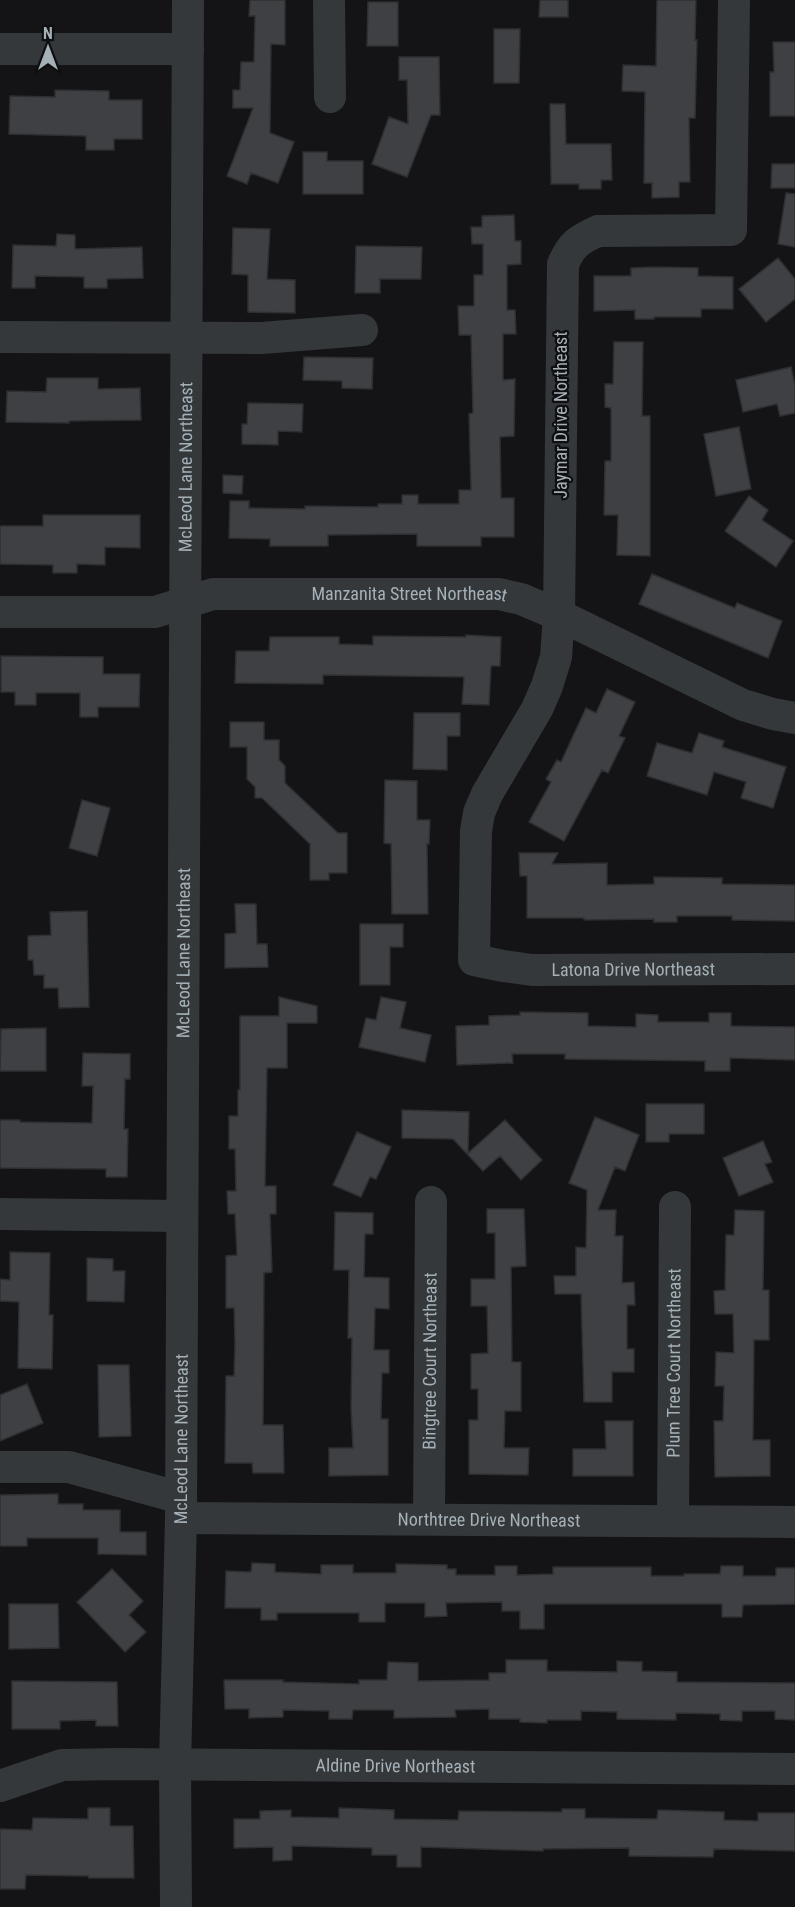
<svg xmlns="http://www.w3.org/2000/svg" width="795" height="1907" viewBox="0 0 795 1907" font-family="'Roboto Condensed',sans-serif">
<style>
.building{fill:#3e4043;stroke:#2e2f32;stroke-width:1.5}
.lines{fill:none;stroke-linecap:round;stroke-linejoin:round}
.minor{stroke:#34383b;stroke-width:32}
.labels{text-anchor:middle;stroke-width:4.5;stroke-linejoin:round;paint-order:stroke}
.street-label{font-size:18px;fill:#a5b0b7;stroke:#0f0f11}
</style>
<rect width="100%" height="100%" fill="#141416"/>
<path class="building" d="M250 0H285V45L271 44 270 133 294 142 278 183 251 173 247 184 227 176 253 108H233V90H240L241 62H254L255 16H249Z
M540 0H568V17H539Z
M657 0H696L695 40H697L695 118H689L690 182H679V197L652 198V183H644L645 92 622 91 623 65 656 66Z
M368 2H398V46H367Z
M494 29H520L519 83H494Z
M773 42H795V116H770V72H774Z
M399 57H439L440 115H431L407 177 372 164 389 117 408 124 407 80H399Z
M55 90 109 91V100H142V139H114V150H86V136L9 134 10 96 55 97Z
M550 104H565L566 144H611L612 180H601V189H579V184H551Z
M303 152H327V161H363V194H303Z
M772 164H795V188H771Z
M786 193 795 194V247L778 244Z
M514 215 515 241H521V264L507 265V310H515L516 334H503V380L515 379 514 436 500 437 501 498H514V537H481V546H417V534L328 535V546H270V539L229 538 230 501H249V508L305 509V506L378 507V504H402V495H418V504H459V490H471L469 414 473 413 471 335H459L458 306H474V275H483V244H472L471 227H482V216Z
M233 228 270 229 267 279 295 280V313L248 312V275L232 274Z
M57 234 75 235V249L142 247 143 278 107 279V288H84V277L35 276V288H12L13 245 56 246Z
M356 246 422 247 421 279H380V293H355Z
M778 258 795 279V299L766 322 739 289Z
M656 267 698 268V276L733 277V309H701V317H654V319H635V310L594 311V276H631V268Z
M614 342H643L642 416H650V556L617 555 618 515H604L605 461H611V408L605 407V384H613Z
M304 357 373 358 372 389 342 388V381L303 380Z
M791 367 795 385V413L780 416 777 404 743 412 736 380Z
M47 378H98V389L140 388 141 420 69 421V423L6 422 7 391 46 392Z
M248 403 303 404 302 432 278 431V445L242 444V424H247Z
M739 427 751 489 716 496 704 434Z
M223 475 243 476 242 494 223 493Z
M749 496 768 510 762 520 793 541 776 567 725 531Z
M43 515H140V548L105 547V565L77 564V573H53V565L0 564V526H43Z
M652 574 735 608 737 603 782 621 768 658 639 604Z
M466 635 501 637 500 666H491L489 705 462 704 464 677 323 675V684L235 683 236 651H269L270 637H339V644L373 645V636L466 637Z
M1 656 103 657V674H140L139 707H98V717H80V693H36V705H15V692H1Z
M607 689 635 702 619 736 625 738 608 773 602 770 564 841 529 822 551 782 546 779 557 760 561 762 586 708 596 713Z
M414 713H460V736H447V770L413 769Z
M230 722H264V740H279V760L285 766V783L338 833H347V873H329V880H310V844L262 798H255V787L247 779V747H230Z
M699 733 724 741 722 747 786 767 773 808 741 798 746 782 714 772 707 795 647 776 657 743 692 753Z
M385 780 417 781V820H430L429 844H427L428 914H392L391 844 384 843Z
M82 800 110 808 97 856 69 848Z
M519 853H558L552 864 607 863V885L654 884V877L722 878V884L795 885V921L732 920V916H677V922H654V919L584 920V918H527V876H520Z
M235 904H256L257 944H267L268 967 225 968V934L236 933Z
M87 911 89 1007 59 1008 58 988H44V975H34L33 960H28V936L51 935 50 912Z
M360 924H403V947H390V985H360Z
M279 997 317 1006V1023H287V1068H267L265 1186H276V1214H270L272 1272 264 1273 263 1425H283L284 1473H253L252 1463H225L226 1376H234L235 1343 234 1308H226V1256L237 1255 235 1214H228L227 1191H236L235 1149H229V1116H238V1090H240V1016H279Z
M381 997 406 1002 400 1028 431 1035 425 1062 359 1047 366 1018 376 1020Z
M520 1012 588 1013V1026L636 1027V1014L658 1015V1022H709V1013H731V1026L795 1027V1060L730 1058V1071H705V1061L565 1059V1054H512L513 1063 457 1065 456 1026 489 1025V1016L520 1015Z
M46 1028V1071H0L1 1029Z
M83 1053 130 1054V1079H125L124 1129H128L127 1177H106V1169L0 1168V1120H20V1122L92 1123 93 1086H82Z
M646 1104H704V1134H669V1142H646Z
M402 1110 469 1112 468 1153 505 1120 542 1160 521 1180 500 1156 483 1171 453 1139 402 1138Z
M595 1117 639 1135 625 1171 615 1167 598 1210H616L615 1236H623L622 1283 634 1282 635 1305H627V1349H634V1372H612V1402H584L581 1294H555L554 1276H576V1247L586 1248 587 1190 569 1183Z
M357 1132 391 1147 376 1179 370 1177 361 1197 333 1185Z
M763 1141 772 1162 765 1164 773 1182 739 1196 723 1158Z
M487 1209H524L526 1266 511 1267 512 1362H521V1411H505L504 1448H529L528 1475 469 1474V1420H478V1389H471V1354L488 1353 487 1306H471V1279H495V1233H487Z
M735 1210 764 1211 763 1290H769V1340H754L753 1440H770V1476L715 1477 714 1421H723L724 1386H715L716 1352 734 1353 733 1314H715L714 1291 725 1290 726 1235H734Z
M335 1212 373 1213V1234H365L364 1277 389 1278V1309L375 1308 374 1350H389V1373H382L381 1419H388V1475L329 1476V1448H353L351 1407 352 1338H348L349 1270H334Z
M10 1252 50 1253 49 1315H53L52 1369 18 1368 19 1302 0 1301V1279L10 1280Z
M87 1258 113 1259V1271H125L124 1302 87 1301Z
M98 1365H129L131 1436 99 1437Z
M27 1384 43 1423 0 1441V1395Z
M605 1421H633V1476H573V1449H606Z
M58 1494V1504H83V1510H120V1532H146V1555L98 1554V1538H27V1546H0V1495Z
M252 1563 275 1564V1572L321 1574V1565H353V1573H396V1564L447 1565V1569H456V1575H495V1566H517V1575L553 1574V1567H651V1576H684V1574H720L721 1566H743V1576H776V1568H795V1604L743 1605 742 1617H722V1604H544V1629H520V1611H502V1602L446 1603 447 1616 425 1617V1603H385V1622H359V1613H277V1620H261V1608H225L226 1571 251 1572Z
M112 1569 143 1601 129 1615 146 1632 125 1652 77 1602Z
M9 1604H58L59 1648 9 1649Z
M506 1660H547V1671L617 1672V1661L642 1662V1671L677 1672V1682L795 1683V1720L775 1719V1711H742V1721L720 1720V1714L676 1713V1720L617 1719V1712L581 1711V1720H547V1723L520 1722V1719H489V1709L455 1710 456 1717 394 1718V1710H353L352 1719H329V1711L283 1710V1717L249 1718V1709H225L224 1680H283V1682L359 1684V1680H387L388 1662 418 1663V1681L489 1680V1673H506Z
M12 1681 117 1682 118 1726H96V1720L60 1721V1729H12Z
M88 1808H110V1826H133L134 1878H89L88 1876 26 1875 25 1889H0V1829L32 1830 33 1818 88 1819Z
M339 1808 394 1810V1819L458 1820 459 1811 562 1812V1809H585V1818L657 1819 658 1810 724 1812V1820L758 1821V1813H795V1851L714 1849 713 1857 629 1856V1848L543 1849V1851L421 1847V1867H397V1855H372V1848L292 1846V1860L273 1861V1847L234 1848V1819H260V1811L291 1810V1817L339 1818Z"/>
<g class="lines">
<g class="minor">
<path d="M329 0 330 97"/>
<path id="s1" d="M734 0 731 230 598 231C578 240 572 244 563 264L559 615 556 657 547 686 537 709 487 794 479 813 476 831 474 960 503 966 532 970 795 969"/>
<path d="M0 49H188"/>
<path d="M0 337 262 338 362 330"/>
<path id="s2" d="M0 612H155L213 594H499L521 599 559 615 743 705 773 714 795 718"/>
<path d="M0 1214 182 1216"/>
<path d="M0 1467H69L181 1498"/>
<path id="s3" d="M181 1518 795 1522"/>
<path id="s4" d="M429 1519 431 1202"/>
<path id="s5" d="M673 1521 675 1207"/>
<path id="s6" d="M0 1786 62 1765 119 1764 795 1769"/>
<path id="s7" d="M176 1907 175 1765 181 1518 188 0"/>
</g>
</g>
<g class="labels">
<g class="street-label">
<text transform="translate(561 415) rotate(-90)" y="6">Jaymar Drive Northeast</text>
<text dy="6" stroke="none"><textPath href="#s7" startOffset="1440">McLeod Lane Northeast</textPath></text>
<text dy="6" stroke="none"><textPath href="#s2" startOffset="412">Manzanita Street Northeast</textPath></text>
<text dy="6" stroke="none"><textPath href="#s7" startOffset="954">McLeod Lane Northeast</textPath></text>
<text dy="6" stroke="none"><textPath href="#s1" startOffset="1288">Latona Drive Northeast</textPath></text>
<text dy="6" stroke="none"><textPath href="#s4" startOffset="158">Bingtree Court Northeast</textPath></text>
<text dy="6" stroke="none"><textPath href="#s5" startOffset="158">Plum Tree Court Northeast</textPath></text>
<text dy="6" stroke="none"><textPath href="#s7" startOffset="468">McLeod Lane Northeast</textPath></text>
<text dy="6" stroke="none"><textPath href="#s3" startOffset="308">Northtree Drive Northeast</textPath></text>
<text dy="6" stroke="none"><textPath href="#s6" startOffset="399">Aldine Drive Northeast</textPath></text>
</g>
</g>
<g transform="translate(48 48)" stroke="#0f0f11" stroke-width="4.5" paint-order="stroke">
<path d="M0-4.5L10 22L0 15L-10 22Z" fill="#a5b0b7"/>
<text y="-9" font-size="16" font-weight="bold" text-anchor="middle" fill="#a5b0b7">N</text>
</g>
</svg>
